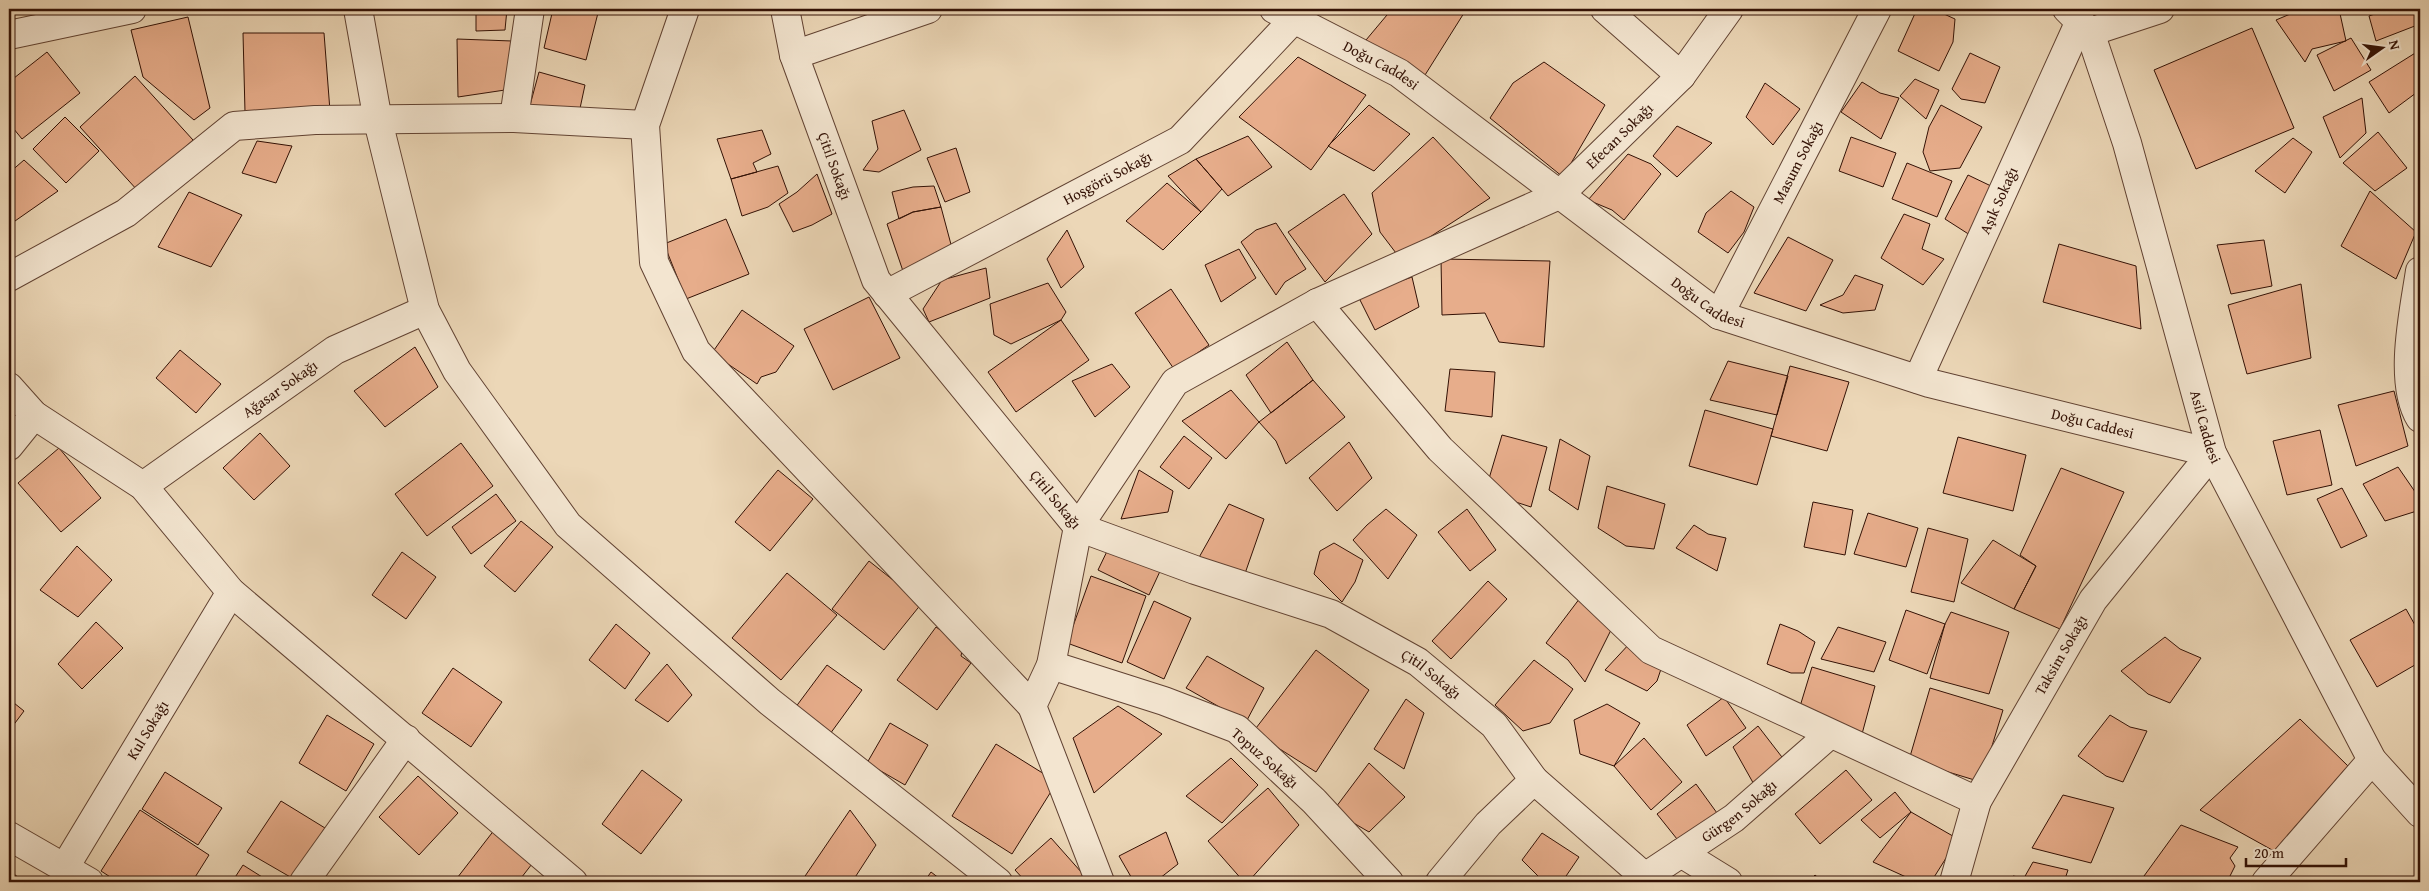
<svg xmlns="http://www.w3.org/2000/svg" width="2429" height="891" viewBox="0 0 2429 891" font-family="'Gentium Book Plus',serif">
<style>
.building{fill:#e7ad8b;stroke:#331105}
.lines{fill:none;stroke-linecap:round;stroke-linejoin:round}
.minor-casing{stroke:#614232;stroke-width:30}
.tertiary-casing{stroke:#614232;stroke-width:30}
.minor{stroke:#f3e5d0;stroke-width:28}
.tertiary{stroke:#f3e5d0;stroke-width:28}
.labels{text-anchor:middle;stroke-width:4.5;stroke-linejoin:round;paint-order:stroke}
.street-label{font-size:15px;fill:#331105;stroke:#f3e5d0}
</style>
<rect width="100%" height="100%" fill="#ecd7b7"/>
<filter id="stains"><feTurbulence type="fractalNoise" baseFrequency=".004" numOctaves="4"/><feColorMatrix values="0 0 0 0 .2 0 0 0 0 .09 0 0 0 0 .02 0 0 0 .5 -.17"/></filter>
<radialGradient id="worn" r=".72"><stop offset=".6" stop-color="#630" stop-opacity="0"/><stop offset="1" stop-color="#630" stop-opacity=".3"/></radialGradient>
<path class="building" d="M476 9H507L505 30 476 31Z
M553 9H599L586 60 544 48Z
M1392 9H1459L1464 13 1420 83 1361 46Z
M1917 9H1933L1955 19 1953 42 1939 71 1898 51Z
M2302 9H2339L2346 41 2312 49 2305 62 2276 20Z
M2389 9H2420V24L2376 41 2369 16Z
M188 17 210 108 194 120 143 77 131 30Z
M2252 28 2294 128 2196 169 2154 70Z
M243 33H324L330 111 245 112Z
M2351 38 2371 70 2334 91 2317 55Z
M457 39 512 41 505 90 458 97Z
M2420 50V90L2389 113 2369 82Z
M47 52 80 93 22 139 9 123V82Z
M1970 53 2000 67 1985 103 1961 99 1952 89Z
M1298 57 1366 95 1311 170 1239 117Z
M1544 62 1605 105 1563 177 1490 118 1513 83Z
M539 72 585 85 579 113 529 109Z
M135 76 193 140 138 191 80 127Z
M1915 79 1939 90 1926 119 1900 96Z
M1862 82 1880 93 1899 98 1881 139 1841 112Z
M1765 83 1800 109 1773 145 1746 117Z
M2362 98 2366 133 2340 158 2323 117Z
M1369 105 1410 134 1374 171 1328 146Z
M1941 105 1982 127 1960 168 1930 171 1923 152 1929 127Z
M904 110 921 150 879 172 863 170 878 149 872 121Z
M65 117 99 151 66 183 33 149Z
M1677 126 1712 143 1677 177 1653 156Z
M762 130 771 154 753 163 757 172 731 179 717 139Z
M2378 132 2407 168 2375 191 2343 163Z
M1248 136 1272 167 1228 196 1196 159Z
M1433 137 1490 198 1399 257 1380 232 1372 193Z
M1851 137 1896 153 1883 187 1839 171Z
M2293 138 2312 152 2285 193 2255 171Z
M257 141 292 146 276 183 242 173Z
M956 148 970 192 945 202 927 158Z
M1628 154 1651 164 1661 174 1624 220 1612 210 1588 200Z
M1196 159 1222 189 1201 212 1168 176Z
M24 160 58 191 15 221 9 213V173Z
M1907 163 1952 181 1937 217 1892 199Z
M778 166 788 193 768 207 742 216 731 179Z
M817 174 832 214 812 225 793 232 779 204 797 192Z
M1968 175 1991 186 1970 235 1945 219Z
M1167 183 1201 212 1163 250 1126 221Z
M934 186 941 207 913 212 899 219 892 192 913 187Z
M1731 191 1754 207 1744 232 1728 253 1698 232 1706 213Z
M2370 191 2416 232 2396 279 2341 246Z
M189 192 242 215 211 267 158 247Z
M1344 194 1372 234 1325 282 1288 232Z
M941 207 953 252 905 277 887 224 913 212Z
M1904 214 1930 224 1922 249 1944 259 1923 285 1881 258Z
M726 219 749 274 686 299 664 244Z
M1276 223 1306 269 1285 282 1276 295 1241 242 1256 230Z
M1067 230 1084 267 1061 288 1047 259Z
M1788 237 1833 260 1806 311 1754 293Z
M2264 240 2272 286 2231 294 2217 245Z
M2059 244 2136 266 2141 329 2043 302Z
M1239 249 1256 278 1221 302 1205 265Z
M1441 259 1550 261 1544 347 1499 342 1485 313 1442 315Z
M986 268 990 298 929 322 923 309 942 280Z
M1855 275 1883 285 1875 310 1843 313 1820 305 1843 295Z
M1412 277 1419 307 1375 330 1358 296Z
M1048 283 1066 312 1061 320 1011 344 994 335 990 304Z
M2301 284 2311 358 2247 374 2228 305Z
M1171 289 1209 345 1174 369 1135 313Z
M869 297 900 358 833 390 804 329Z
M742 310 794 346 776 372 761 377 757 384 712 353Z
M1061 320 1089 360 1016 412 988 372Z
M1287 342 1313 380 1271 413 1246 375Z
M415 347 438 387 385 427 354 391Z
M180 350 221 384 196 413 156 378Z
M1728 361 1788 376 1777 415 1710 400Z
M1112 364 1130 387 1095 417 1072 381Z
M1790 366 1849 382 1827 451 1771 436Z
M1450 369 1495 372 1492 417 1445 411Z
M1313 380 1345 417 1286 464 1276 441 1259 422Z
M1231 390 1259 422 1226 459 1182 421Z
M2394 391 2408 446 2356 466 2338 405Z
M1705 410 1773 429 1757 485 1689 466Z
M2320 430 2332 485 2287 495 2273 441Z
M260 433 290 466 254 500 223 468Z
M1502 435 1547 447 1531 507 1485 492Z
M1184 436 1212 458 1189 489 1160 467Z
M1958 437 2026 455 2013 511 1943 493Z
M1560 439 1590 456 1578 510 1549 490Z
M1349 442 1372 478 1337 511 1309 478Z
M461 443 493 486 427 536 395 494Z
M59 448 101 498 61 532 18 483Z
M2398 467 2420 499V510L2385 521 2363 484Z
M2061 468 2124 492 2060 629 2014 609 2036 566 2020 555Z
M778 470 813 499 770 551 735 522Z
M1139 470 1173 491 1168 512 1121 519Z
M1607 486 1665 504 1654 549 1626 546 1598 528Z
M2342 488 2367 536 2341 548 2317 499Z
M496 494 516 521 471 554 452 527Z
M1813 502 1853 510 1845 555 1804 547Z
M1229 504 1264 519 1241 585 1197 561Z
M1386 509 1417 535 1388 579 1353 540 1367 525Z
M1467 509 1496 550 1470 571 1438 532Z
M1868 513 1918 528 1906 567 1854 554Z
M521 521 553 547 515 592 484 566Z
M1694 525 1708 534 1726 538 1717 571 1676 548Z
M1928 528 1968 539 1954 602 1911 592Z
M1993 540 2036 566 2014 609 1961 583Z
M1111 543 1162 567 1149 595 1098 570Z
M1334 543 1363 560 1355 582 1342 602 1314 574 1320 551Z
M77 546 112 580 78 617 40 590Z
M402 552 436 577 406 619 372 595Z
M869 561 922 603 884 650 832 609Z
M787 573 837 615 781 680 732 638Z
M1091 576 1146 596 1122 663 1067 643Z
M1488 581 1507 599 1451 659 1432 641Z
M1580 598 1613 626 1585 682 1568 660 1546 643Z
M1154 601 1191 618 1164 679 1127 662Z
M2406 609 2420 634V662L2377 687 2350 640Z
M1906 610 1945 624 1927 674 1889 660Z
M1951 612 2009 632 1989 694 1930 678 1945 624Z
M96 622 123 648 82 689 58 664Z
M616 624 650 653 625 689 589 660Z
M1780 624 1798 631 1815 642 1804 673H1791L1767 664Z
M936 627 963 646 961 656 971 663 937 710 897 680Z
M1838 627 1886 642 1874 672 1821 659Z
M2165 637 2180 649 2201 658 2170 703 2148 694 2121 671Z
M1631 642 1663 663 1657 681 1647 691 1605 670Z
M1316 650 1369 690 1316 772 1253 732Z
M1207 656 1264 688 1246 722 1186 688Z
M1534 660 1573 689 1550 723 1523 731 1495 705Z
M667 664 692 695 668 722 635 700Z
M827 665 862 690 830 734 795 708Z
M1812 667 1875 686 1862 734 1798 713Z
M453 668 502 702 471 747 422 713Z
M1930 688 2003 710 1981 782 1909 760Z
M1724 697 1746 728 1706 756 1687 725Z
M9 699 24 711 9 731Z
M1406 699 1424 713 1404 769 1374 749Z
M1607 704 1640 723 1614 766 1580 754 1574 720Z
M1118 706 1162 734 1094 793 1073 738Z
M327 715 374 744 346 791 299 763Z
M2110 715 2130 727 2147 731 2123 782 2106 776 2078 756Z
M2300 719 2348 766 2274 851 2200 810Z
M890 723 928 745 905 785 867 763Z
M1758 726 1785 761 1756 788 1733 747Z
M1644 738 1682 782 1651 810 1614 766Z
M996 744 1057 782 1012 854 952 816Z
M1231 758 1258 785 1222 823 1186 796Z
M1369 763 1405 797 1369 832 1333 811Z
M642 770 682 800 641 854 602 824Z
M1846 770 1872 800 1820 844 1795 814Z
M165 772 222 808 198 845 142 809Z
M418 776 458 813 419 855 379 817Z
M1696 784 1717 813 1681 844 1657 814Z
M1268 788 1299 825 1248 882H1244L1208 841Z
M1895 792 1911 812 1880 838 1861 820Z
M2063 795 2114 808 2091 863 2032 848Z
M281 801 325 828 292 878 247 852Z
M140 810 209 855 192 882H118L101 871Z
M850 810 876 845 852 882H801Z
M1911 812 1958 839 1931 882H1917L1873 862Z
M2181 825 2238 847 2230 858 2235 866 2227 882H2157L2144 876Z
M495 829 535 860 518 882H454Z
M1166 832 1178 864 1155 882H1134L1119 856Z
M1542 833 1579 857 1562 882H1544L1522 860Z
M1051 838 1090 882H1026L1015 870Z
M2033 862 2068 870 2064 882H2011L2013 876 2024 878Z
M243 865 270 882H232Z
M9 870 24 882H9Z
M931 872 944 882H924Z
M1815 875 1823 882H1808Z"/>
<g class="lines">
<defs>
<g id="minor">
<path d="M358 9 378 121 425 310 457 371 568 525 770 702 998 882"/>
<path d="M685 9 645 125 654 262 696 351 1032 706"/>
<path id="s1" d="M785 9 794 55 876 280 1078 527 1195 570 1331 614 1418 662 1494 725 1534 780"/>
<path id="s2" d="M1274 9 1399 73 1719 315 1929 383 2212 453 2093 600 1977 801 1954 882"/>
<path d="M1605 9 1681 76 1729 9"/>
<path d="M2090 32 2160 9"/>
<path d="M9 35 132 9"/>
<path d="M794 55 928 9"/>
<path d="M514 118 530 9"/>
<path d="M2420 271C2414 311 2398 382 2420 418"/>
<path d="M9 277 126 213 234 126 315 120 514 118 645 125"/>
<path id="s3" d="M887 294 1180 140 1294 19"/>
<path d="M1317 303 1440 449 1651 650 1977 801"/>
<path id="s4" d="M1719 315 1877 9"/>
<path id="s5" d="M1918 379 2080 21"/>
<path d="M9 387 34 415 143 486 231 592 573 882"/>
<path d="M9 446 34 415"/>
<path id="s6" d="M143 486 335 350 425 310"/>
<path d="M1051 665 1164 701 1237 729 1314 801 1389 882"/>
<path d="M1681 853 1728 882"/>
<path id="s7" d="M65 867 231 592"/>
<path d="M304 882 406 739"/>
<path id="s8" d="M1100 882 1032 706 1051 665 1078 527 1175 382 1317 303 1559 195 1681 76"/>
<path d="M1440 882 1488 824 1534 780 1645 877"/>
<path id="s9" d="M1644 882 1645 877 1734 818 1830 734"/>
<path d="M2266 882 2372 760"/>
</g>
<g id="tertiary">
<path id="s10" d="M2067 9 2090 32 2127 143 2212 453 2372 760 2420 813"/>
<path d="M9 836 89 882"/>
</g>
</defs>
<use href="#minor" class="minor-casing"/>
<use href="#tertiary" class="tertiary-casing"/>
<use href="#minor" class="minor"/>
<use href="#tertiary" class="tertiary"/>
</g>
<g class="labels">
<g class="street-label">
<text dy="5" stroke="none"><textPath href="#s2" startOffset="121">Doğu Caddesi</textPath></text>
<text dy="5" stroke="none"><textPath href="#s8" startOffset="1061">Efecan Sokağı</textPath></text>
<text dy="5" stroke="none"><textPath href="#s4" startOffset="172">Masum Sokağı</textPath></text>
<text dy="5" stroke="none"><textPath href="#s1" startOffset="165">Çitil Sokağı</textPath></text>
<text dy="5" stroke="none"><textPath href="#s3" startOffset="249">Hoşgörü Sokağı</textPath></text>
<text dy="5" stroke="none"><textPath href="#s5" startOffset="196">Aşık Sokağı</textPath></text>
<text dy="5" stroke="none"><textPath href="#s2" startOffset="526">Doğu Caddesi</textPath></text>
<text dy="5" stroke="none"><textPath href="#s6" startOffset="168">Ağasar Sokağı</textPath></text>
<text dy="5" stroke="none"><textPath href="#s2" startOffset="931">Doğu Caddesi</textPath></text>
<text dy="5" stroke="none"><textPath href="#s10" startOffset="444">Asil Caddesi</textPath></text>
<text dy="5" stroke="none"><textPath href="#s1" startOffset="570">Çitil Sokağı</textPath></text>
<text transform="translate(2061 655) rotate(-60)" y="5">Taksim Sokağı</text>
<text dy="5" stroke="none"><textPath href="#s1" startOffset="990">Çitil Sokağı</textPath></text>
<text dy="5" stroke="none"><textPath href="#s7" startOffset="160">Kul Sokağı</textPath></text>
<text transform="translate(1265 758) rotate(41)" y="5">Topuz Sokağı</text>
<text dy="5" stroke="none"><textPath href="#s9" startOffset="120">Gürgen Sokağı</textPath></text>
</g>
</g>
<rect width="2429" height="891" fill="none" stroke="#ecd7b7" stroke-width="30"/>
<rect x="10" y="10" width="2409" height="871" fill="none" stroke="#331105" stroke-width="2.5"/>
<rect x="15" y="15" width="2399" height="861" fill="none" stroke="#331105"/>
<g transform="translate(2382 48) rotate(76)" stroke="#f3e5d0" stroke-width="4" paint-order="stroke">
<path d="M0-4L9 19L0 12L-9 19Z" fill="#331105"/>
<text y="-8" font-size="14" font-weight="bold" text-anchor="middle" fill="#331105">N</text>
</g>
<path d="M2246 858v8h100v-8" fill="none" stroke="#331105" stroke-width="2.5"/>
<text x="2254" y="858" font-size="15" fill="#331105" stroke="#f3e5d0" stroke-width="4" paint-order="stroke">20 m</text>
<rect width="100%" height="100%" filter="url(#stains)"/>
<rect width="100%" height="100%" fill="url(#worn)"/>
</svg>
